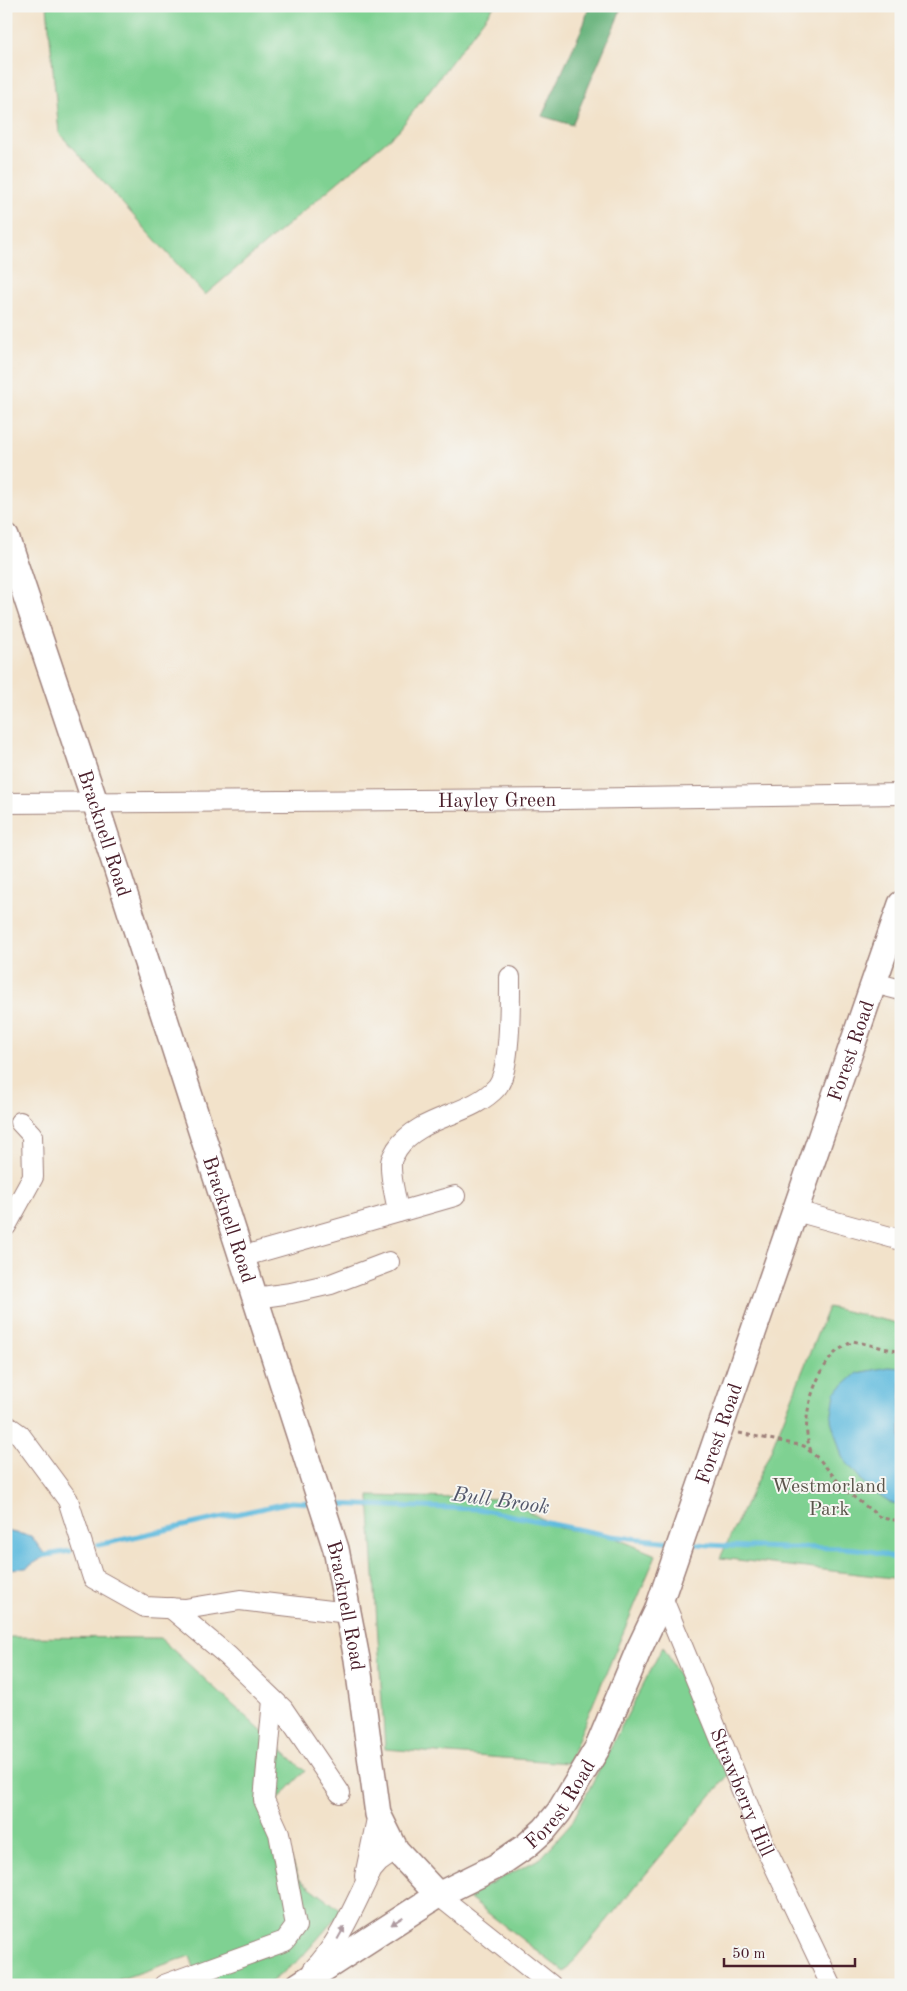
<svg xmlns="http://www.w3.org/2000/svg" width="907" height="1991" viewBox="0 0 907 1991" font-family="'Old Standard TT',serif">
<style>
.green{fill:#7fd192;stroke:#64785e}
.forest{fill:#67b37c;stroke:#586954}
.water{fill:#60bbde;stroke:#556d84}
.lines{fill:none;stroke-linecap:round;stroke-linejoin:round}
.stream{stroke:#60bbde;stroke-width:5}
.minor-casing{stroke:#9e807a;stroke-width:22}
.major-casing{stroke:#9e807a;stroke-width:28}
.path{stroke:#9e807a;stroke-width:3;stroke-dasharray:4 4;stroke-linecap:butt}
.minor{stroke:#fff;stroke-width:20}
.major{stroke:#fff;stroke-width:25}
.oneway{fill:#ae9aa0}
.labels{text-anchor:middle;stroke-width:4;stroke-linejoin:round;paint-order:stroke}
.street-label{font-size:20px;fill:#4a1f2b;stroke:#f6f6f2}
.park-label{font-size:20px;fill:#5a544a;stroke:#f6f6f2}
.water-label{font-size:21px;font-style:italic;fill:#52566a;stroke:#f6f6f2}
</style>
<rect width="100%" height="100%" fill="#f6f6f2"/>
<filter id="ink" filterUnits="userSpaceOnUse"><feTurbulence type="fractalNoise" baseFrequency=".02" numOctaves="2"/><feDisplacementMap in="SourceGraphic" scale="10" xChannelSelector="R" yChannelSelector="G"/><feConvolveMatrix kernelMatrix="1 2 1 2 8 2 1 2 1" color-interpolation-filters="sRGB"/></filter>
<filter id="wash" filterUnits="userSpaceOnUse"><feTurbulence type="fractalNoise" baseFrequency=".0096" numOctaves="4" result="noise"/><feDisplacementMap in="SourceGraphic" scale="20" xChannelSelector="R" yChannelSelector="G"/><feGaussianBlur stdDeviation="1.12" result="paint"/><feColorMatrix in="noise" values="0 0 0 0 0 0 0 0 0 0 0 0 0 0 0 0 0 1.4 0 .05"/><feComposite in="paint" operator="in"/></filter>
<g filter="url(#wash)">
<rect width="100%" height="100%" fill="#f2e2ca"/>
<path class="green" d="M47 6H494L399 130 205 295 59 133Z
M828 1307 901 1324V1579L720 1558 769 1455Z
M369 1496 506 1499 559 1528 610 1536 656 1555 568 1763 385 1749Z
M6 1637 160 1638 305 1771 271 1807 299 1879 342 1911 299 1960 267 1985H200L190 1956 118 1980 112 1985H6Z
M663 1646 731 1772 564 1972 466 1896 541 1858 571 1824Z"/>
<path class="forest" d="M589 6H621L618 17 572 125 542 116 584 24Z"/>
<path class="water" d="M888 1367 901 1368V1504L890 1503 868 1488 842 1457 831 1420 835 1393 857 1373Z
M6 1531 31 1536 46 1556 26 1568 6 1569Z"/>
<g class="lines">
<path class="stream" d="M329 1504 479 1509 611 1536 673 1542
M688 1543C723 1547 757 1547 792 1548 825 1548 872 1544 901 1562
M98 1545 291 1502 313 1503
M41 1556 70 1551"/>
</g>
</g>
<g filter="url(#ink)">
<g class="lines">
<defs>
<g id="minor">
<path id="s1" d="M6 803 563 799 901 794"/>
<path d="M874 983 901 990"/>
<path d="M796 1211 901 1240"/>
<path d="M398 1212C396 1197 390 1179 391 1163 391 1158 395 1153 397 1149 420 1115 470 1117 497 1087 511 1070 510 1000 510 977"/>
<path d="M6 1226 33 1177 32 1135 20 1122"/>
<path d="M241 1257 455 1196"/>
<path d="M255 1298 291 1293 331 1284 389 1262"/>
<path d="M6 1425 20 1435 68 1500 93 1578 145 1607 185 1609 240 1600 348 1613"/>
<path id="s2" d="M662 1597 764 1844 831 1985"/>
<path d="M171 1608 228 1656 283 1709 340 1793"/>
<path d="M365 1876 378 1814"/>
<path d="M438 1895 551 1985"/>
<path d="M313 1970C341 1941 354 1905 372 1870L379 1862 396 1850"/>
<path d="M164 1985 285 1941 296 1926 279 1833 264 1800 273 1700"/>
</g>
<g id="major">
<path id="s3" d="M6 537 95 802 336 1549 357 1659 378 1814 396 1850 438 1895"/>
<path id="s4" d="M299 1985 438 1895 495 1867 526 1846 545 1829 559 1812 598 1747 639 1649 657 1611 901 904"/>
</g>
</defs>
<use href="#minor" class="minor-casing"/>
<use href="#major" class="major-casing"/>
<path class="path" d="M739 1433 804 1446 820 1460 846 1491 881 1518 901 1521
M811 1451C799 1423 813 1377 834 1354 839 1349 847 1345 853 1341L901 1352"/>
<use href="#minor" class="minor"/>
<use href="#major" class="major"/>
</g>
<defs><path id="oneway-solid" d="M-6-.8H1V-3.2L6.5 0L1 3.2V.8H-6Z" transform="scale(1.25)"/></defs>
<g class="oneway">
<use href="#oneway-solid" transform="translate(397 1921) rotate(147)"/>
<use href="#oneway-solid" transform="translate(341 1933) rotate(-61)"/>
</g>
</g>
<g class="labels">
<g class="street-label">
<text dy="7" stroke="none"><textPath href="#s1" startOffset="491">Hayley Green</textPath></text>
<text dy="7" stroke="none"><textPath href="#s3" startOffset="312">Bracknell Road</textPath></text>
<text dy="7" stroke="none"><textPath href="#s4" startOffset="1131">Forest Road</textPath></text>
<text dy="7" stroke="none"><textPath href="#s3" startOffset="718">Bracknell Road</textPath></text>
<text dy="7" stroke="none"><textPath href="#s4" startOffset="726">Forest Road</textPath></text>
<text dy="7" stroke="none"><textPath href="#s3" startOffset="1122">Bracknell Road</textPath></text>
<text dy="7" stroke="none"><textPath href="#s2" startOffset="211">Strawberry Hill</textPath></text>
<text dy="7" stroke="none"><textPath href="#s4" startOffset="321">Forest Road</textPath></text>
</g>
<g class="park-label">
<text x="829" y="1492">Westmorland<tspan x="829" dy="23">Park</tspan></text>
</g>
<g class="water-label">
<text transform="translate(501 1500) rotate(8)" y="7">Bull Brook</text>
</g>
</g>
<rect width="907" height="1991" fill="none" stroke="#f6f6f2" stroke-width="25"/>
<path d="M724 1958v8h131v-8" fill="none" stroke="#4a1f2b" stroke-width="2.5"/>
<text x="732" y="1958" font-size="15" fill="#4a1f2b" stroke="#f6f6f2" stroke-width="4" paint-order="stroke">50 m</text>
</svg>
